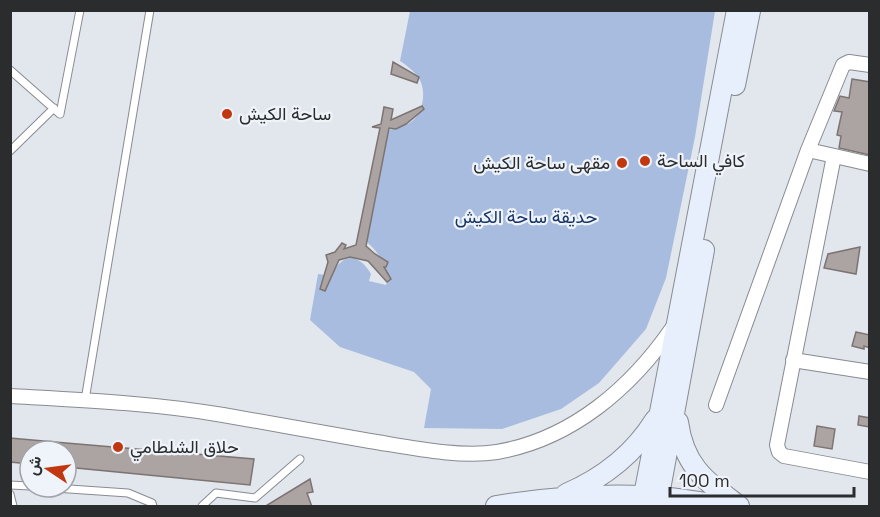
<svg xmlns="http://www.w3.org/2000/svg" width="880" height="517" viewBox="0 0 880 517" font-family="'Space Grotesk',Vazirmatn,sans-serif">
<style>
.green{fill:#a8bcdf}
.building{fill:#aca4a2;stroke:#7c7472;stroke-width:1.5}
.lines{fill:none;stroke-linecap:round;stroke-linejoin:round}
.lane-casing{stroke:#888b91;stroke-width:9}
.street-casing{stroke:#888b91;stroke-width:16}
.secondary-casing{stroke:#888b91;stroke-width:22}
.lane{stroke:#fff;stroke-width:7}
.street{stroke:#fff;stroke-width:14}
.secondary{stroke:#e7effd;stroke-width:20}
.poi-dot{fill:#c03710;stroke:#eff3fa;stroke-width:2}
.labels{text-anchor:middle;stroke-width:4.5;stroke-linejoin:round;paint-order:stroke}
.poi-label{font-size:18px;fill:#2b2c2e;stroke:#eff3fa;text-anchor:start}
.park-label{font-size:18px;fill:#173467;stroke:#eff3fa}
</style>
<rect width="100%" height="100%" fill="#e2e6ed"/>
<path class="green" d="M410 11H715L695 137 666 278 646 329 599 383 561 409 502 429 424 428 431 389 414 372 340 347 310 320 318 274 332 276C334 272 336 266 340 263 352 251 365 263 371 274L369 281 386 285 388 280C386 264 379 253 367 242L389 130C395 128 402 126 408 124 423 117 428 90 418 77 414 71 406 65 400 61Z"/>
<path class="building" d="M393 62 419 77 417 83 391 74Z
M852 79 870 82V155L839 148 841 136 837 135 842 112 834 111 840 96 849 98Z
M422 106 424 109 406 124 396 129 389 128 366 246 375 254 388 262 386 267H384L391 279 387 282 368 261 350 257 339 260 325 291 320 289 328 262 326 255 335 252 342 243 346 245 344 249 356 245 380 128 372 127 381 124 384 107 393 109 391 120Z
M860 247 856 274 824 268 828 254Z
M856 332 870 335V348L864 346V349L852 346Z
M859 416 870 418V427L858 425Z
M817 426 835 429 832 449 814 446Z
M10 438 66 443 254 459 250 485 66 467V451H30V464L10 462Z
M310 479 313 492 307 493 312 507H264Z"/>
<g class="lines">
<defs>
<path id="lane" d="M10 70 60 114
M60 114 80 10
M10 151 54 108
M85 400 150 10
M10 485 30 486
M40 487 128 493 152 503 153 506
M10 494 13 506
M202 506 216 493 255 498 300 459"/>
<path id="street" d="M808 150 870 164
M834 156 777 445 779 452 784 456 870 472
M793 360 870 372
M10 396C81 400 153 403 223 415 272 424 321 432 370 441 408 447 459 458 497 452 572 439 631 388 673 327
M716 405 808 150 843 65 849 62 870 65"/>
<path id="secondary" d="M735 85 750 11
M678 422C684 467 706 481 739 506
M566 494C603 478 634 454 655 420
M496 506C545 498 594 494 644 496 673 497 702 503 731 506
M642 506 737 10
M657 506 704 250"/>
</defs>
<use href="#lane" class="lane-casing"/>
<use href="#street" class="street-casing"/>
<use href="#secondary" class="secondary-casing"/>
<use href="#lane" class="lane"/>
<use href="#street" class="street"/>
<use href="#secondary" class="secondary"/>
</g>
<g class="poi-dot">
<circle cx="227" cy="114" r="6"/>
<circle cx="645" cy="161" r="6"/>
<circle cx="622" cy="163" r="6"/>
<circle cx="118" cy="447" r="6"/>
</g>
<g class="labels">
<g class="poi-label">
<text x="239" y="120">ساحة الكيش</text>
<text x="657" y="167">كافي الساحة</text>
<text x="610" y="169" text-anchor="end">مقهى ساحة الكيش</text>
<text x="130" y="453">حلاق الشلطامي</text>
</g>
<g class="park-label">
<text x="526" y="223">حديقة ساحة الكيش</text>
</g>
</g>
<rect width="880" height="517" fill="none" stroke="#2b2c2e" stroke-width="24"/>
<g transform="translate(48 469) rotate(283)"><circle r="28" fill="#eff3fa" stroke="#a1a3a8" stroke-width="1.5"/>
<path d="M0-4.5L10 22L0 15L-10 22Z" fill="#c03710"/>
<text y="-9" font-size="16" font-weight="bold" text-anchor="middle" fill="#2b2c2e">ش</text>
</g>
<path d="M670 487v9h184v-9" fill="none" stroke="#2b2c2e" stroke-width="3"/>
<text x="679" y="487" font-size="18" fill="#2b2c2e" stroke="#eff3fa" stroke-width="4.5" paint-order="stroke">100 m</text>
</svg>
